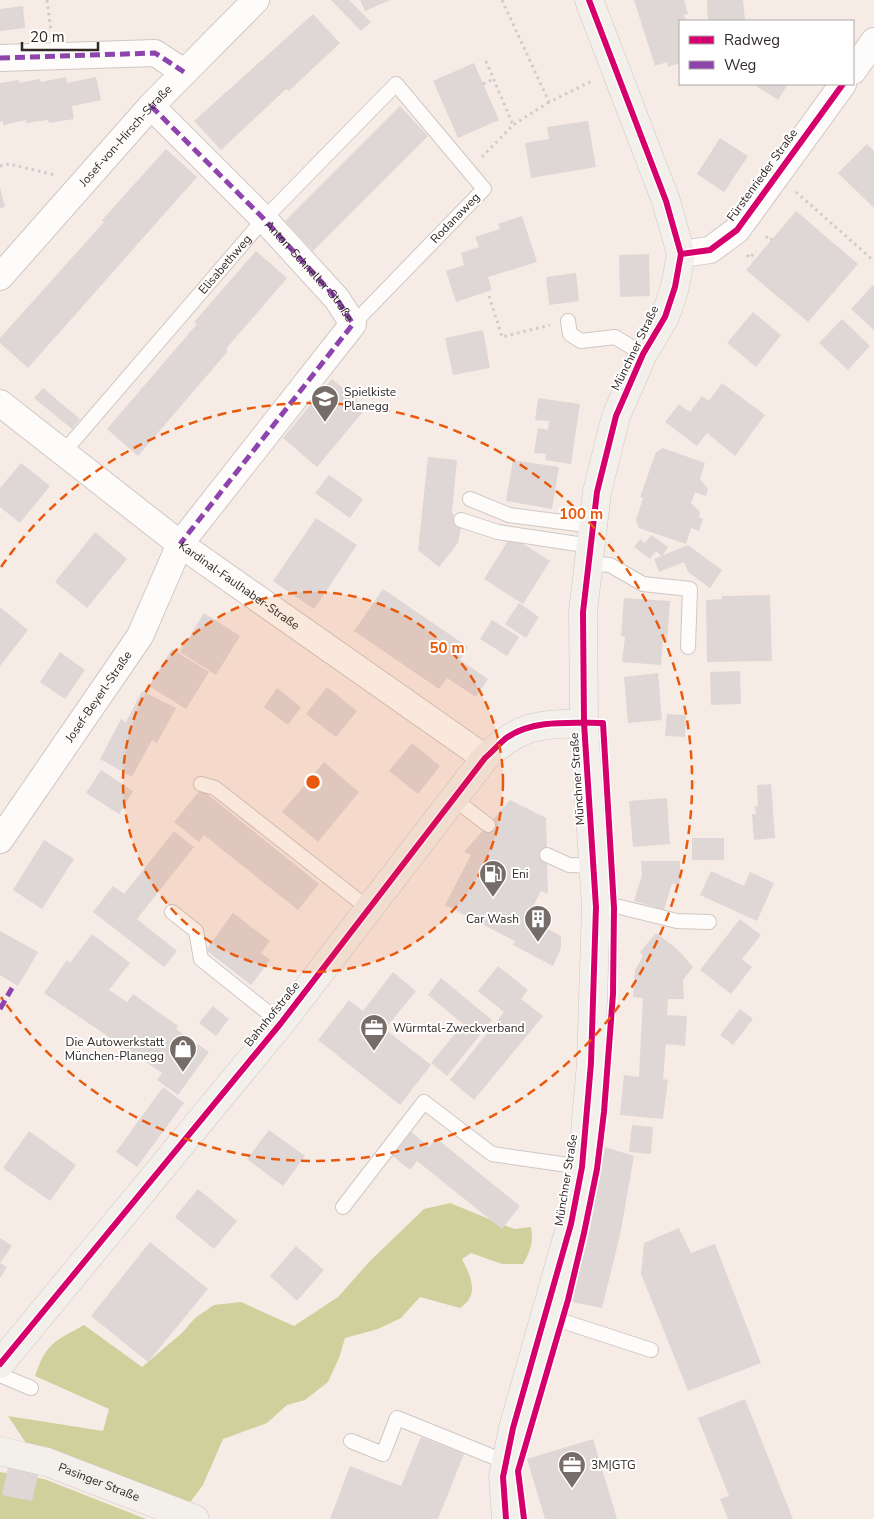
<svg xmlns="http://www.w3.org/2000/svg" width="874" height="1519" viewBox="0 0 874 1519" font-family="'Nunito Sans',sans-serif">
<style>
.forest{fill:#cfd09c}
.building{fill:#dfd6d6}
.lines{fill:none;stroke-linecap:round;stroke-linejoin:round}
.lane-casing{stroke:#d0c7c3;stroke-width:16}
.street-casing{stroke:#d0c7c3;stroke-width:28}
.secondary-casing{stroke:#d0c7c3;stroke-width:29}
.path{stroke:#d0ccca;stroke-width:3;stroke-dasharray:2.5 4;stroke-linecap:butt}
.lane{stroke:#fefcfb;stroke-width:14}
.street{stroke:#fefcfb;stroke-width:26}
.secondary{stroke:#f3efeb;stroke-width:28}
.quiet{stroke:#8e44ad;stroke-width:5;stroke-dasharray:10 5;stroke-linecap:butt}
.cycleway-casing{stroke:#fff;stroke-width:9}
.cycleway{stroke:#d6006c;stroke-width:6}
.ring{fill:none;stroke:#e8590c;stroke-width:2.5;stroke-dasharray:9 6}
.labels{text-anchor:middle;stroke-width:4;stroke-linejoin:round;paint-order:stroke}
.street-label{font-size:12px;fill:#312926;stroke:#fff}
.poi-label{font-size:12px;fill:#312926;stroke:#fff;text-anchor:start}
.centre{fill:#e8590c;stroke:#fff;stroke-width:2.5}
.ring-label{font-size:15px;text-anchor:middle;font-weight:bold;fill:#e8590c;stroke:#fff;stroke-width:4;stroke-linejoin:round;paint-order:stroke}
</style>
<rect width="100%" height="100%" fill="#f7ebe6"/>
<path class="forest" d="M450 1203 514 1229 531 1227C534 1241 530 1252 523 1264H502L471 1253 462 1259C471 1277 480 1295 460 1308L420 1297 401 1318 378 1329 345 1338 339 1358 328 1382 305 1400 287 1405 267 1423 223 1439 203 1485 188 1505 28 1446 8 1416 103 1431 109 1409 35 1376C47 1342 54 1342 84 1325L142 1367 182 1333 195 1318 214 1305 241 1302 294 1326 338 1297 370 1261 424 1209Z
M0 1472 44 1479 146 1519H0Z"/>
<path class="building" d="M331 0H349L371 22 361 31Z
M360 0H390L365 11Z
M634 0H684L688 14 684 15 686 21H680V63L668 67 667 62 655 66Z
M707 0H743L745 21H708Z
M23 6 25 28 0 31V9Z
M313 14 340 43 289 91 286 89 221 150 194 121Z
M474 63 499 120 458 138 433 81Z
M66 77 67 83 96 77 101 100 72 106 74 119 49 123 48 120 26 123V120L3 125V121L0 122V83L19 80V83L40 79 41 82Z
M753 84H788L778 100Z
M400 106 428 136 313 251 285 221Z
M588 121 596 167 531 178 525 143 549 139 547 127Z
M720 138 748 156 724 192 697 174Z
M867 144 874 151V208L838 173Z
M166 149 197 177 28 368 0 343V338L104 222 102 220Z
M0 188 5 207 0 208Z
M796 211 858 264 808 322 746 270Z
M522 216 537 262 488 277 492 290 456 302 446 271 464 265 461 253 479 247 475 237 500 229 498 224Z
M256 251 287 278 226 349 228 351 138 456 107 429 197 324 194 322Z
M649 254 650 296 620 297 619 255Z
M576 273 579 301 549 305 546 277Z
M873 285 874 286V330L851 309Z
M753 312 781 335 756 367 727 343Z
M842 319 870 346 848 370 819 343Z
M483 330 490 368 453 375 445 338Z
M332 379 366 408 317 467 283 438Z
M722 383 765 415 735 456 707 433 697 446 665 422 679 404 690 412 702 396 709 401Z
M43 388 80 419 72 429 34 398Z
M538 398 580 404 571 464 545 460 546 454 534 453 538 428 548 430 549 421 535 420Z
M663 448 705 463 700 479 708 489 706 496 695 492 691 503 700 512 699 517 703 519 699 531 691 528 686 544 639 528 636 520 643 498 640 497 656 452Z
M428 457 457 460 452 512 461 528 458 543 439 567 418 550Z
M513 460 559 467 552 509 506 501Z
M21 463 50 486 20 523 0 507V488Z
M329 475 363 499 350 518 315 493Z
M316 518 357 545 314 609 273 581Z
M95 532 127 559 87 608 55 582Z
M651 535 668 547 662 556 656 551 650 559 634 547 640 539 645 543Z
M511 536 550 561 523 604 484 579Z
M688 545 722 570 710 588 688 572 684 562 659 572 654 559Z
M383 589 468 647 460 660 488 679 476 697 447 678 439 689 354 631Z
M770 595 772 661 707 662 706 600 722 599V596Z
M624 598 670 601 667 640H663L661 665 622 662 625 637 621 636Z
M519 603 539 617 526 638 505 624Z
M0 607 28 630 0 666Z
M204 613 240 636 216 675 180 652Z
M492 620 519 637 507 656 480 639Z
M172 649 209 672 186 709 149 686Z
M60 652 85 670 65 699 40 682Z
M740 671 741 704 711 705 710 672Z
M658 673 662 720 628 723 624 677Z
M327 687 357 711 336 737 306 714Z
M277 688 301 707 288 725 264 707Z
M142 691 176 708 157 743 152 740 132 777 100 759 121 719 126 722Z
M667 714 686 715 685 737 665 736Z
M412 743 440 766 418 794 389 771Z
M324 762 359 792 318 842 282 812Z
M101 770 133 791 119 814 86 793Z
M771 784 775 838 754 840 752 814H756L755 806H758L757 785Z
M201 789 319 884 298 910 204 835 199 842 174 822Z
M667 798 670 844 633 847 629 801Z
M510 800 546 818 548 894 541 891 527 918 561 936V948L553 966 513 945 515 941 445 905 471 855 464 852Z
M174 831 194 847 137 919 177 951 164 967 93 912 113 886 124 894Z
M692 838H724V860H692Z
M44 840 74 859 42 909 13 890Z
M641 861H680V884H672L664 910 634 901 642 875Z
M711 871 744 886 750 872 774 883 757 921 700 895Z
M233 913 270 941 261 953 270 960 251 985 206 950Z
M740 919 761 935 742 959 752 967 731 994 700 970Z
M0 931 38 952 18 986 0 975Z
M656 933 677 949 693 967 683 980 684 999H668L667 1015 687 1016 685 1046 666 1044 663 1079 668 1080 663 1119 620 1115 624 1075 639 1077 643 998 633 997 635 970 643 956 640 952Z
M92 934 130 963 109 990 127 1002 133 994 178 1026 176 1029 209 1052 178 1095 157 1080 162 1073 44 993 67 960 70 963Z
M498 966 528 990 521 999 543 1016 474 1100 450 1080 504 1012 478 991Z
M393 972 416 991 385 1029 431 1065 400 1105 318 1040 349 1000 363 1011Z
M441 978 492 1020 447 1076 431 1063 463 1024 428 995Z
M213 1006 229 1019 216 1036 199 1023Z
M740 1009 753 1019 733 1045 720 1035Z
M163 1087 184 1103 137 1167 116 1152Z
M632 1125 653 1127 651 1154 629 1152Z
M407 1128 429 1147 436 1138 520 1206 502 1229 417 1161 410 1170 388 1152Z
M269 1130 305 1156 283 1186 247 1159Z
M29 1131 76 1165 50 1201 3 1168Z
M605 1147 634 1156 620 1235 602 1308 572 1302 590 1228Z
M198 1189 237 1221 214 1249 175 1217Z
M679 1228 691 1253 715 1244 761 1363 688 1391 641 1274 644 1243Z
M0 1238 12 1246 0 1263 7 1267 0 1278Z
M150 1242 208 1289 148 1362 91 1316Z
M296 1246 324 1270 297 1301 270 1276Z
M745 1399 793 1519H728L720 1499 729 1496 698 1418Z
M421 1437 464 1454 438 1519H330L350 1466 401 1486Z
M593 1439 617 1519H545L527 1459Z
M9 1463 39 1470 32 1501 2 1495Z"/>
<g class="lines">
<defs>
<g id="lane">
<path d="M568 321 570 334 581 341 615 337 643 354"/>
<path id="s1" d="M62 454 264 219 396 84 484 189 353 324"/>
<path d="M470 499 509 515 593 526"/>
<path d="M461 520 498 532 591 546"/>
<path d="M589 563 610 565 643 584 690 589 688 647"/>
<path d="M201 784 215 788 369 909"/>
<path d="M454 799 488 825"/>
<path d="M547 855 569 865 595 866"/>
<path d="M596 907H620L677 921 709 922"/>
<path d="M172 912 196 931 201 959 281 1023"/>
<path d="M343 1207 424 1102 492 1154 582 1167"/>
<path d="M547 1316 651 1350"/>
<path d="M0 1375 31 1388"/>
<path d="M351 1441 383 1454 397 1418 506 1462"/>
</g>
<g id="street">
<path d="M0 58 155 53 184 72"/>
<path d="M853 71 874 41"/>
<path d="M681 254 710 250 737 230 843 84"/>
<path id="s2" d="M0 277 151 106 256 0"/>
<path id="s3" d="M0 403 180 544 485 758"/>
<path id="s4" d="M0 840 140 636 180 544 353 324 337 299 264 219 151 106"/>
</g>
<g id="secondary">
<path d="M0 1364 281 1023 485 758C521 724 536 725 584 723"/>
<path id="s5" d="M0 1451 47 1462 195 1519"/>
<path d="M506 1519 503 1477 513 1428 571 1224 582 1167 591 1063 596 907 584 723 583 612 597 492 616 416 643 354 665 317 675 287 681 254 666 201 589 0"/>
</g>
</defs>
<use href="#lane" class="lane-casing"/>
<use href="#street" class="street-casing"/>
<use href="#secondary" class="secondary-casing"/>
<path class="path" d="M47 0 51 32
M502 0 549 102 592 81
M486 61 513 125
M483 84 493 79
M482 157 513 125 549 102
M0 166 9 164 55 175
M796 192 874 261
M766 238 768 236 772 240
M747 255 750 258 756 251
M489 296 502 337 550 325"/>
<use href="#lane" class="lane"/>
<use href="#street" class="street"/>
<use href="#secondary" class="secondary"/>
<g class="quiet">
<path d="M0 58 155 53 184 72"/>
<path id="s6" d="M151 106 264 219 337 299 353 324 180 544"/>
<path d="M0 1009 12 988"/>
</g>
<defs>
<path id="cycleway" d="M681 254 710 250 737 230 843 84
M0 1364 281 1023 485 758C492 752 498 745 505 739 531 719 571 723 603 723L614 908 613 994 604 1112 597 1169 584 1233 568 1300 518 1471 524 1519
M506 1519 503 1477 513 1428 571 1224 582 1167 591 1063 596 907 584 723 583 612 597 492 616 416 643 354 665 317 675 287 681 254 666 201 589 0"/>
</defs>
<use href="#cycleway" class="cycleway-casing"/>
<use href="#cycleway" class="cycleway"/>
</g>
<circle cx="313" cy="782" r="190" fill="#e8590c" fill-opacity=".12"/>
<g class="ring">
<circle cx="313" cy="782" r="190"/>
<path d="M1 567A379 379 0 1 1 1 997"/>
</g>
<defs>
<symbol id="school-pin" viewBox="-11 -11 22 30"><path d="M0 17L-7.5 6A9.5 9.5 0 1 1 7.5 6Z" fill="#766d69" stroke="#fff"/><path d="M0-5L7-2L0 1L-7-2ZM-4 1L0 2.5L4 1V4Q0 6-4 4Z" fill="#fff"/></symbol>
<symbol id="fuel-pin" viewBox="-11 -11 22 30"><path d="M0 17L-7.5 6A9.5 9.5 0 1 1 7.5 6Z" fill="#766d69" stroke="#fff"/><path d="M-5.5-6h7V0h2V4h1.3V-2.5L3-4.5l.8-.8L6-3V5H2.5V1h-1V6h-7ZM-4.2-4.7v3.2H.2V-4.7Z" fill="#fff"/></symbol>
<symbol id="building-pin" viewBox="-11 -11 22 30"><path d="M0 17L-7.5 6A9.5 9.5 0 1 1 7.5 6Z" fill="#766d69" stroke="#fff"/><path d="M-4-6H4V6H1V3H-1V6H-4ZM-2.5-4.3h1.7v1.8h-1.7ZM.8-4.3h1.7v1.8H.8ZM-2.5-1h1.7V.8h-1.7ZM.8-1h1.7V.8H.8Z" fill="#fff"/></symbol>
<symbol id="office-pin" viewBox="-11 -11 22 30"><path d="M0 17L-7.5 6A9.5 9.5 0 1 1 7.5 6Z" fill="#766d69" stroke="#fff"/><path d="M-6-3h4V-5.5h4V-3h4V5H-6ZM-1-4.5V-3h2v-1.5ZM-6 0V1H6V0Z" fill="#fff"/></symbol>
<symbol id="shop-pin" viewBox="-11 -11 22 30"><path d="M0 17L-7.5 6A9.5 9.5 0 1 1 7.5 6Z" fill="#766d69" stroke="#fff"/><path d="M-5-2.5h2.3a2.7 3.5 0 0 1 5.4 0H5L5.5 6h-11ZM-1.5-2.5h3a1.5 2.3 0 0 0-3 0Z" fill="#fff"/></symbol>
</defs>
<g fill-rule="evenodd">
<use href="#school-pin" x="309" y="383" width="32" height="43"/>
<use href="#fuel-pin" x="477" y="858" width="32" height="43"/>
<use href="#building-pin" x="522" y="903" width="32" height="43"/>
<use href="#office-pin" x="358" y="1012" width="32" height="43"/>
<use href="#shop-pin" x="167" y="1033" width="32" height="43"/>
<use href="#office-pin" x="556" y="1449" width="32" height="43"/>
</g>
<g class="labels">
<g class="street-label">
<text dy="4" stroke="none"><textPath href="#s2" startOffset="189">Josef-von-Hirsch-Straße</textPath></text>
<text transform="translate(762 175) rotate(-54)" y="4">Fürstenrieder Straße</text>
<text transform="translate(455 218) rotate(-46)" y="4">Rodanaweg</text>
<text dy="4" stroke="none"><textPath href="#s1" startOffset="250">Elisabethweg</textPath></text>
<text dy="4" stroke="none"><textPath href="#s6" startOffset="229">Anton-Schneller-Straße</textPath></text>
<text transform="translate(635 348) rotate(-64)" y="4">Münchner Straße</text>
<text dy="4" stroke="none"><textPath href="#s3" startOffset="301">Kardinal-Faulhaber-Straße</textPath></text>
<text dy="4" stroke="none"><textPath href="#s4" startOffset="174">Josef-Beyerl-Straße</textPath></text>
<text transform="translate(577 779) rotate(-94)" y="4">Münchner Straße</text>
<text transform="translate(272 1014) rotate(-51)" y="4">Bahnhofstraße</text>
<text transform="translate(566 1180) rotate(-81)" y="4">Münchner Straße</text>
<text dy="4" stroke="none"><textPath href="#s5" startOffset="104">Pasinger Straße</textPath></text>
</g>
<g class="poi-label">
<text x="344" y="396">Spielkiste<tspan x="344" dy="14">Planegg</tspan></text>
<text x="512" y="878">Eni</text>
<text x="519" y="923" text-anchor="end">Car Wash</text>
<text x="393" y="1032">Würmtal-Zweckverband</text>
<text x="164" y="1046" text-anchor="end">Die Autowerkstatt<tspan x="164" dy="14">München-Planegg</tspan></text>
<text x="591" y="1469">3M|GTG</text>
</g>
</g>
<circle cx="313" cy="782" r="8" class="centre"/>
<g class="ring-label">
<text x="581" y="519">100 m</text>
<text x="447" y="653">50 m</text>
</g>
<rect x="679" y="20" width="175" height="65" fill="#ffffff" stroke="#ada9a8"/>
<rect x="689" y="36" width="25" height="8" fill="#d6006c" stroke="#ada9a8"/>
<text x="724" y="45" font-size="15" fill="#312926">Radweg</text>
<rect x="689" y="61" width="25" height="8" fill="#8e44ad" stroke="#ada9a8"/>
<text x="724" y="70" font-size="15" fill="#312926">Weg</text>
<path d="M22 42v8h76v-8" fill="none" stroke="#312926" stroke-width="2.5"/>
<text x="30" y="42" font-size="15" fill="#312926" stroke="#ffffff" stroke-width="4" paint-order="stroke">20 m</text>
</svg>
